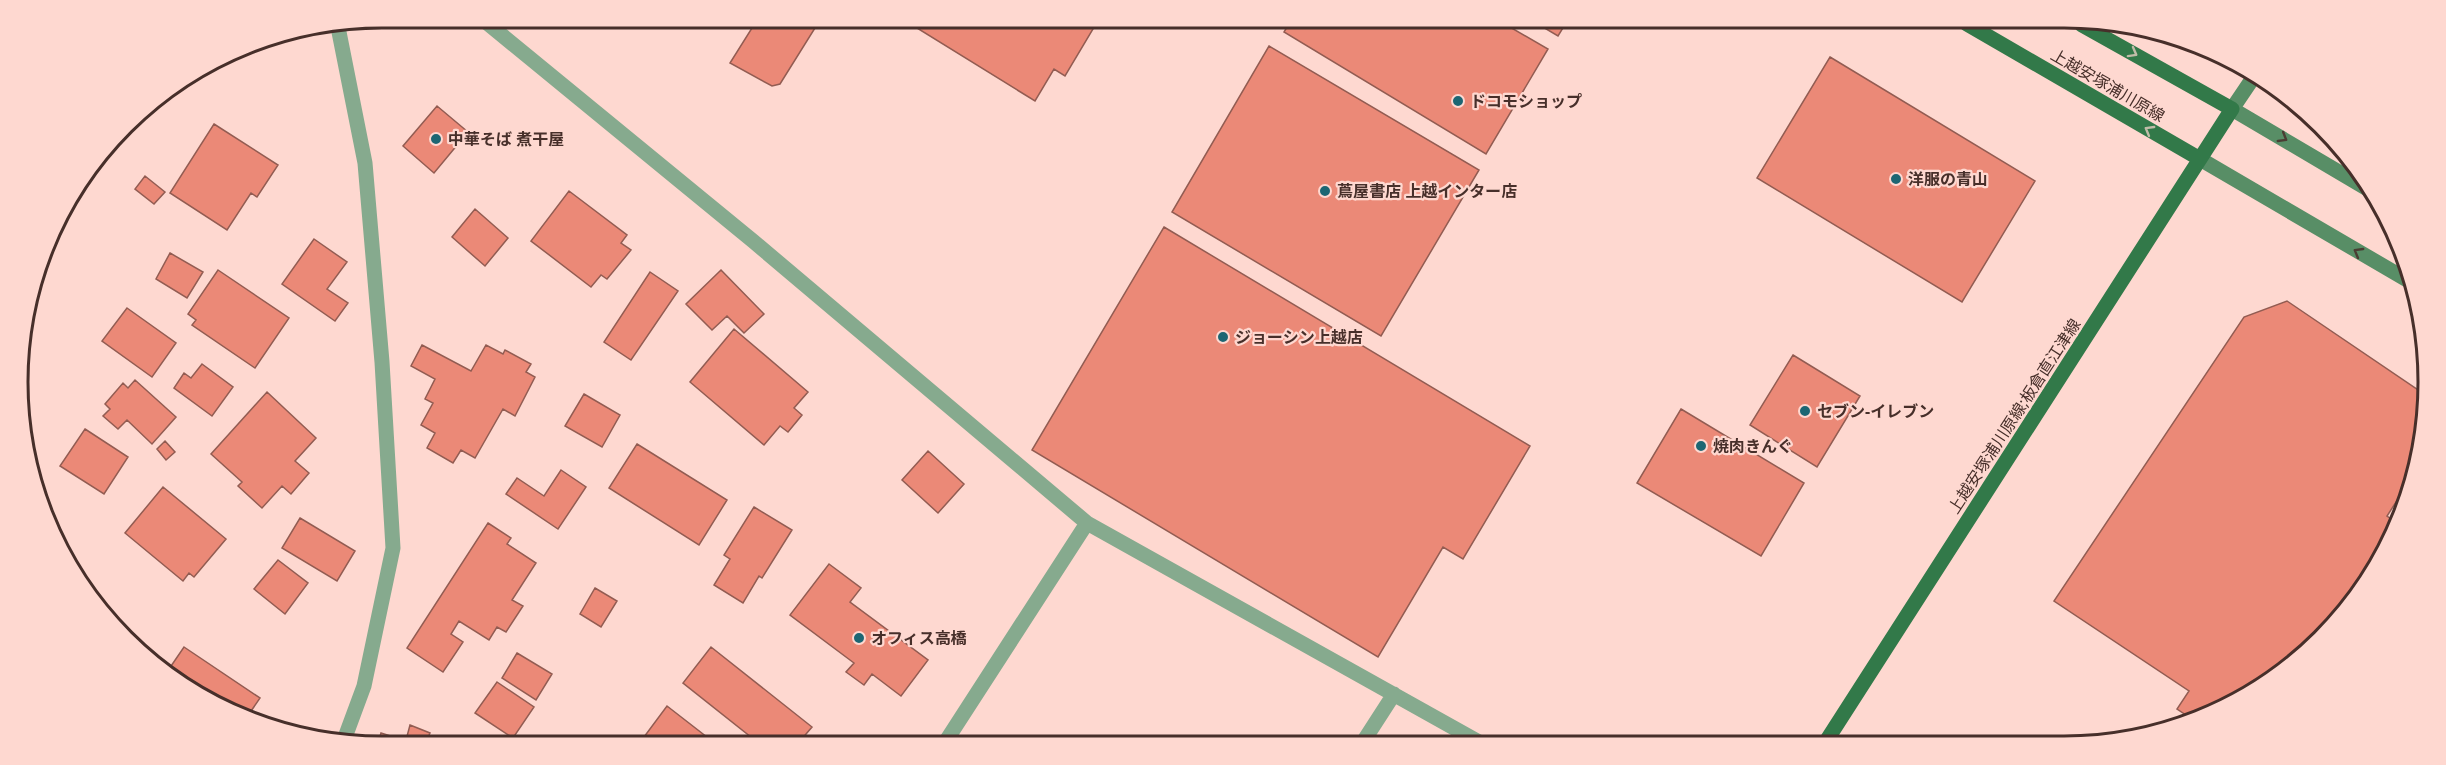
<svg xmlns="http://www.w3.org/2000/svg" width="2446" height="765" viewBox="0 0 2446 765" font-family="'Open Sans','Noto Sans JP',sans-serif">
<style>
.building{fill:#eb8977;stroke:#925c52;stroke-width:1.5}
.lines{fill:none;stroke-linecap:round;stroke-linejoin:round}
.street{stroke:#86aa8e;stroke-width:15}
.secondary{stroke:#588e66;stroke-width:15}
.primary{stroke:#327949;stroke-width:15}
.oneway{stroke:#c1bca8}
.oneway2{stroke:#4a3d33}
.poi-dot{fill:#1d6673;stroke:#fed8d0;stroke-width:2}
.labels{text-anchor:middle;stroke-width:4.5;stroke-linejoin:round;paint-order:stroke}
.street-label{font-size:16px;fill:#472f2a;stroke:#fed8d0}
.poi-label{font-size:16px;font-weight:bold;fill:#472f2a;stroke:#fed8d0;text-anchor:start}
.rim{fill:none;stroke:#472f2a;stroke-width:3}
</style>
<rect width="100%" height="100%" fill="#fed8d0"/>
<path class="building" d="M673 19H685L682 25Z
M757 20H820L780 84 772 86 730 63Z
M904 20 1082 21 1093 29 1065 76 1054 69 1035 101Z
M1290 22 1503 23 1548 49 1486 154 1284 32Z
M1536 23H1566L1558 36Z
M1269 46 1479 170 1381 336 1172 212Z
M1830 57 2035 181 1962 302 1757 178Z
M437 106 468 132 434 173 403 146Z
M214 124 278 165 257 197 251 193 227 230 170 193Z
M145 176 165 192 154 204 135 189Z
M569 191 627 235 621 243 631 250 607 279 601 275 591 287 531 241Z
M475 209 508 238 485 266 452 237Z
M1164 227 1530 446 1463 559 1443 547 1378 657 1032 450Z
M314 239 347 262 327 289 348 303 335 321 282 284Z
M170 253 203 272 187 298 156 279Z
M218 270 289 318 255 368 192 325 196 320 188 314Z
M721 270 764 314 744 333 727 316 712 330 686 304Z
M650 272 678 291 631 360 604 342Z
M2287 301 2421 392V454L2411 479 2387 516 2395 522 2379 565 2304 656 2224 710 2192 719 2177 709 2189 691 2054 601 2244 317Z
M127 308 176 343 152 377 102 341Z
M734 329 808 392 794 408 802 415 788 432 780 426 764 445 690 382Z
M422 345 471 371 486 345 503 354 505 350 531 364 526 372 535 377 515 416 503 409 475 458 461 450 453 463 427 448 435 433 421 425 433 403 425 399 435 379 411 366Z
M1793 355 1860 396 1817 467 1750 425Z
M202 364 233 387 212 416 174 388 184 373 191 378Z
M135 380 176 417 152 444 127 420 118 429 103 416 110 409 105 404 123 383 128 388Z
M267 392 316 438 295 461 309 473 291 494 282 486 262 508 238 486 242 482 211 454Z
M584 394 620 415 602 447 565 426Z
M1681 409 1804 483 1761 556 1637 483Z
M85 429 128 457 104 494 60 466Z
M165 441 175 452 166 460 157 449Z
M637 444 727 500 699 545 609 488Z
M928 451 964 484 938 513 902 480Z
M561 470 586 487 558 529 506 494 517 478 544 496Z
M163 487 226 539 194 577 189 573 183 581 125 533Z
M754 507 792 530 762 578 759 576 743 603 714 585 730 559 724 555Z
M300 518 355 551 337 581 282 548Z
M488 523 511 538 507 544 536 563 512 600 523 606 506 632 497 627 489 640 459 621 451 634 463 642 443 672 407 648Z
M278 560 308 583 285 614 254 589Z
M829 564 861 588 850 602 928 660 901 696 872 674 864 685 846 672 854 663 790 615Z
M595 588 617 601 601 627 580 614Z
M84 590 105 607 103 609Z
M184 647 260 698 249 714 180 685 167 672Z
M711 647 812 727 800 741H756L683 683Z
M517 653 552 674 536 700 502 678Z
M497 682 534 707 513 738 475 713Z
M667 706 712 741H641Z
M410 725 430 733 427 740H406Z
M381 733 403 740H379Z"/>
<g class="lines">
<path class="street" d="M481 18 753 241 1087 523 1479 742
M338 27 365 163 382 362 393 548 364 686 344 740
M946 741 1087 523
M1363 742 1394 694"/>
<path class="secondary" d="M2255 75 2232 109 2371 191
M2200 159 2409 281"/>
<path class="primary" d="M1967 24 2200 159
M1825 743 2232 109 2082 25"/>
</g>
<defs><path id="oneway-chevron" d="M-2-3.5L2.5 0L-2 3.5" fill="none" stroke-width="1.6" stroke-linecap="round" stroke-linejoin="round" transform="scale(1.5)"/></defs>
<g class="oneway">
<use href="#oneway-chevron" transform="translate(2133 53) rotate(29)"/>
<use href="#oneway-chevron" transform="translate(2149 130) rotate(-150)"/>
</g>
<g class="oneway2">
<use href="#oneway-chevron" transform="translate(2283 138) rotate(31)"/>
<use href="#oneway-chevron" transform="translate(2358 252) rotate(-150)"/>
</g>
<g class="poi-dot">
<circle cx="1458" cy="101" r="6"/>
<circle cx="436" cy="139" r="6"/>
<circle cx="1896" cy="179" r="6"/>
<circle cx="1325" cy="191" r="6"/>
<circle cx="1223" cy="337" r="6"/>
<circle cx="1805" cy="411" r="6"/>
<circle cx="1701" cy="446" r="6"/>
<circle cx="859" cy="638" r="6"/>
</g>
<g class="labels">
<g class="street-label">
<text transform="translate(2108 85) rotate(30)" y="6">上越安塚浦川原線</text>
<text transform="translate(2014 416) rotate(-57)" y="6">上越安塚浦川原線;板倉直江津線</text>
</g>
<g class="poi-label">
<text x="1470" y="107">ドコモショップ</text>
<text x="448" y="145">中華そば 煮干屋</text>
<text x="1908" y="185">洋服の青山</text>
<text x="1337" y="197">蔦屋書店 上越インター店</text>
<text x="1235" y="343">ジョーシン上越店</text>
<text x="1817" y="417">セブン-イレブン</text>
<text x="1713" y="452">焼肉きんぐ</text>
<text x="871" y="644">オフィス高橋</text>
</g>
</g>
<path d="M0 0H2446V765H0ZM382 28H2064A354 354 0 0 1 2418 382V382A354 354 0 0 1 2064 736H382A354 354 0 0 1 28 382V382A354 354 0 0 1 382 28Z" fill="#fed8d0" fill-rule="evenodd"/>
<path class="rim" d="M382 28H2064A354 354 0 0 1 2418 382V382A354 354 0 0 1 2064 736H382A354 354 0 0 1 28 382V382A354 354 0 0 1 382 28Z"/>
</svg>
